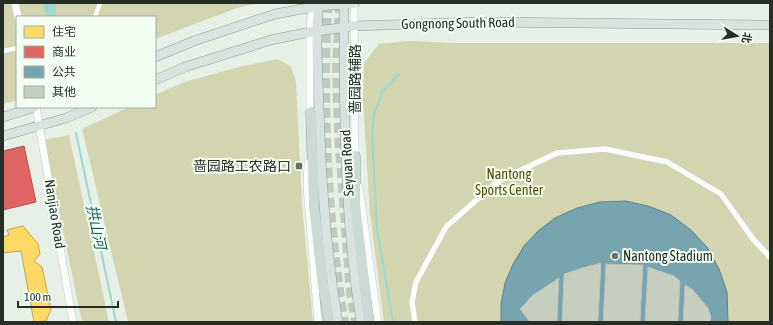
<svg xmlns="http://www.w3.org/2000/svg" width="773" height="325" viewBox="0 0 773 325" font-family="'Asap Condensed','Noto Sans SC',sans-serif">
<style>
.green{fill:#d3d4b0}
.water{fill:#9cd8cf}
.homes{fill:#ffd966;stroke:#bea553}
.shops{fill:#e06666;stroke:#a85553}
.public{fill:#76a5af;stroke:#5e8186}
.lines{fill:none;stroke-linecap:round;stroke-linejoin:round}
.stream{stroke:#9cd8cf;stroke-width:2}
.building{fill:#c6cebf;stroke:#bec4bc}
.trunk-tunnel{stroke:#c0c9c0;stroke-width:10;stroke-dasharray:10 5;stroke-linecap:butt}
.pedestrian-casing{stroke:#c4ccc4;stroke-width:5.5}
.minor-casing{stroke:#c4ccc4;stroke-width:6}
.tertiary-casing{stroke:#c4ccc4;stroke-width:8}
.primary-casing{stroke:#8ca197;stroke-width:10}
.trunk-casing{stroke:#8ca197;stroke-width:11}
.pedestrian{stroke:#fbfdfb;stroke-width:4.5}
.minor{stroke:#fbfdfb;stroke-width:5.5}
.tertiary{stroke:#fbfdfb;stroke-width:7}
.primary{stroke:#d8e2de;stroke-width:9}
.trunk{stroke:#ccd9d4;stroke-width:10}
.poi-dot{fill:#6a716a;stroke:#f4fff4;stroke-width:1.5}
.labels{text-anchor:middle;stroke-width:4;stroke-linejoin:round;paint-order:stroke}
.street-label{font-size:14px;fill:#272d27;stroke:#f4fff4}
.poi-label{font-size:14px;fill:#272d27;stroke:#f4fff4;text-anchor:end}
.park-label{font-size:14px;fill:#574e00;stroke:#f4fff4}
.water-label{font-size:15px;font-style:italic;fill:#1b5e58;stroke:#f4fff4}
</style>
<rect width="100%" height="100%" fill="#e6f0e6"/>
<path class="green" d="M3 3H11L17 31V100L3 104Z
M19 3H259L237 8 155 39V17H22Z
M409 41 453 43H770V322H384L370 214 363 101 364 63 379 44Z
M278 59 291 67 296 82 302 206 313 322H128L82 129 129 107H155V95L184 82 243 66Z
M69 135 109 322H82L44 140Z"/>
<path class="water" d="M43 3H56V17H47Z"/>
<path class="homes" d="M23 226 38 244 40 254 34 261 42 267 51 310 46 321 34 322 21 251 3 253V237L9 235 7 230Z"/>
<path class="shops" d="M24 146 36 202 3 210V151Z"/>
<path class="public" d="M625 201 648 206 671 215 691 230 707 247 719 269 727 292 728 322H710L711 317 708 308 692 289 685 285 683 322H678L680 281 674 276 648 267 645 322H640L643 265 625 264H606L603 322H598L601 263 582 268 564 274 562 322H557L559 278 533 295 520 309 530 322H501V304L505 283 513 264 524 246 538 231 555 218 577 208 600 202Z"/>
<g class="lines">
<path class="stream" d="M76 133 116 322
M393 322 377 228 372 135 374 114 383 91 399 74"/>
</g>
<path class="building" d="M601 263 598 322H562L564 274 582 268Z
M606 264 643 265 640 322H603Z
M648 267 674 276 680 281 678 322H645Z
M559 278 557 322H530L520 309 533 295Z
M685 285 692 289 708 308 711 317 710 322H683Z"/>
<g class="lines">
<path class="trunk-tunnel" d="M328 3C325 33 325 64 325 94 326 170 331 247 344 322
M340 3 337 69 339 134 351 294 356 322"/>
<defs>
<path id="pedestrian" d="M95 17 100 3
M3 51 17 48"/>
<path id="minor" d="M415 322 412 302 416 282 446 227 498 181 557 153 605 149 667 162 721 194 753 239 770 257"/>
<path id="tertiary" d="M15 3 18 17
M354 3 355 161
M36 107 73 322
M310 117V32L312 3
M308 163 307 186 318 322
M359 187 378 322"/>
<path id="primary" d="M319 3C315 37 318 72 319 107 321 179 326 251 338 322
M344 3C344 109 344 217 361 322
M155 57 194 41 275 14 319 6 355 3
M155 80 185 67 271 40 310 32 354 26 482 22 770 25
M3 117 35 107
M3 136 66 118 92 107"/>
<path id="trunk" d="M311 112 314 205 322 278 329 322
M355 156V205L369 322"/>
</defs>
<use href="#pedestrian" class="pedestrian-casing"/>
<use href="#minor" class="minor-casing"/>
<use href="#tertiary" class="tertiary-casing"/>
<use href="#primary" class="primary-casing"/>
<use href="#trunk" class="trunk-casing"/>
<use href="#pedestrian" class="pedestrian"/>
<use href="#minor" class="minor"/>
<use href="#tertiary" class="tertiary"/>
<use href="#primary" class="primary"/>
<use href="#trunk" class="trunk"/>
</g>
<g class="poi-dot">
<rect x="295" y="162" width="8" height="8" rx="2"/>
<circle cx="615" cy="256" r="4"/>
</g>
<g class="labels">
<g class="street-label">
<text transform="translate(458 23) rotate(-1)" y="5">Gongnong South Road</text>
<text transform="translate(355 79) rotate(-90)" y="5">啬园路辅路</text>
<text transform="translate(347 163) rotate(-93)" y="5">Seyuan Road</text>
<text transform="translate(55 214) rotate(81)" y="5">Nanjiao Road</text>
</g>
<g class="poi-label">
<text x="291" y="171">啬园路工农路口</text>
<text x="623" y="261" text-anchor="start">Nantong Stadium</text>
</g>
<g class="park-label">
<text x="509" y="179">Nantong<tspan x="509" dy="16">Sports Center</tspan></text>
</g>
<g class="water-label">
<text transform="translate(96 227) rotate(78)" y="5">拱山河</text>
</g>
</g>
<rect width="773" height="325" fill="none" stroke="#272d27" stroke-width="8"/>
<rect x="16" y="16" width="140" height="92" fill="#f4fff4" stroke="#a2aba2"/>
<rect x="24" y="26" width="20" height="12" fill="#ffd966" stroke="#a2aba2"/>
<text x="52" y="36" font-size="12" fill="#272d27">住宅</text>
<rect x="24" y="46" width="20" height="12" fill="#e06666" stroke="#a2aba2"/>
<text x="52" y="56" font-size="12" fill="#272d27">商业</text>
<rect x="24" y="66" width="20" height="12" fill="#76a5af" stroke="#a2aba2"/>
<text x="52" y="76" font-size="12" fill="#272d27">公共</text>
<rect x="24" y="86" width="20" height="12" fill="#c6cebf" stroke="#a2aba2"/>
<text x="52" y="96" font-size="12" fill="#272d27">其他</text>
<g transform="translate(737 36) rotate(101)" stroke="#f4fff4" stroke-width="3" paint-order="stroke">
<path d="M0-3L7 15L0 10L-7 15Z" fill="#272d27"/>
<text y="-6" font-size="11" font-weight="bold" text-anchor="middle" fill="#272d27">北</text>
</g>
<path d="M18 301v6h100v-6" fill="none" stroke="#272d27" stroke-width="2"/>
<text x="24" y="301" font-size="12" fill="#272d27" stroke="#f4fff4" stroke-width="3" paint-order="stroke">100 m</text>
</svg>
